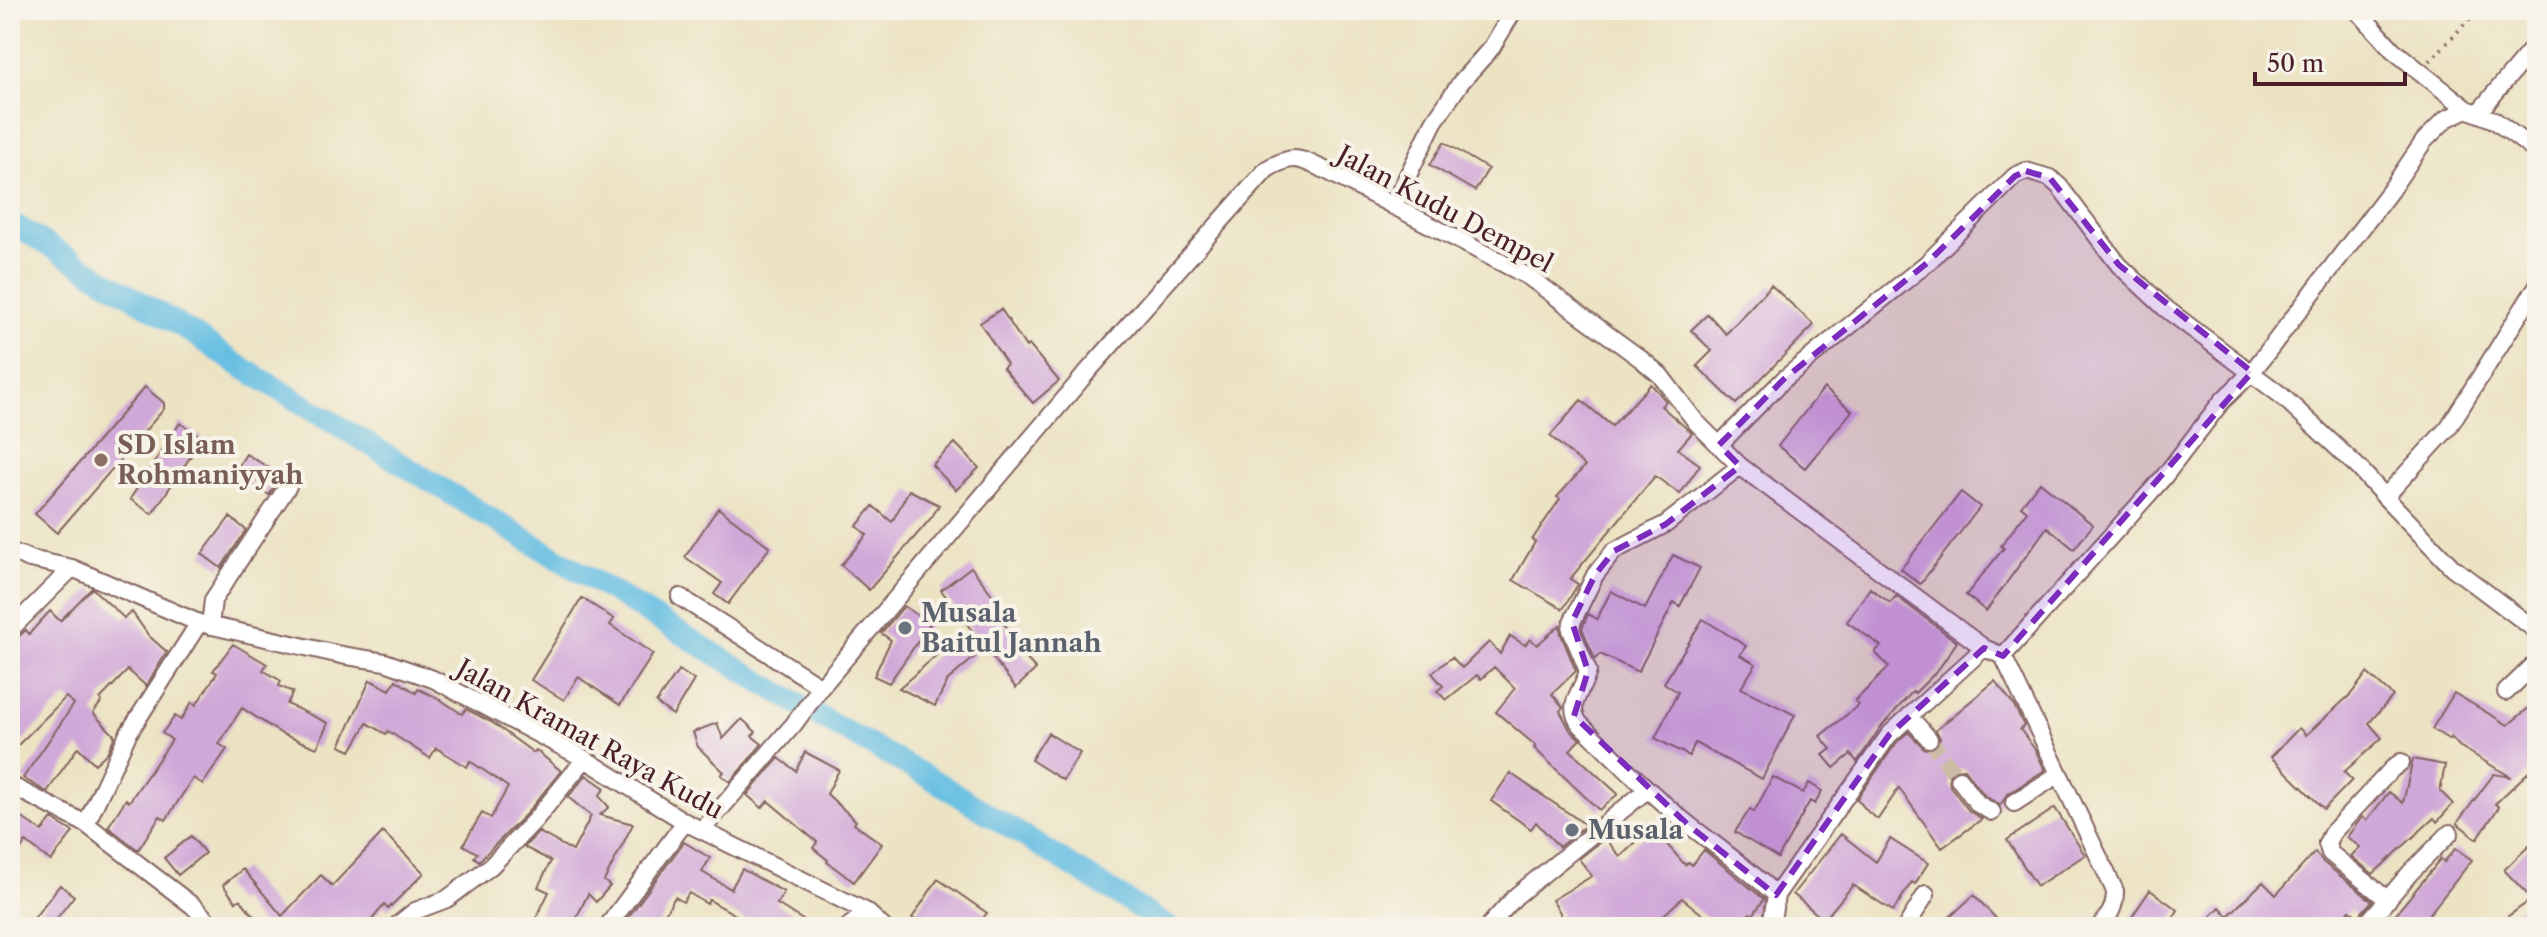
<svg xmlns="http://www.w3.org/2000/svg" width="2547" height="937" viewBox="0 0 2547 937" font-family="'Libre Caslon Text',serif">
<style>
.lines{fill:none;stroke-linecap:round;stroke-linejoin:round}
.canal{stroke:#64bde2;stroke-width:22}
.building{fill:#d1a9d8}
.street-tunnel{stroke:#ccbca5;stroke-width:16;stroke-dasharray:16 8;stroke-linecap:butt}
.street-casing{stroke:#836460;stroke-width:20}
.path{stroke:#836460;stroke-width:4;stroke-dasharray:2 6;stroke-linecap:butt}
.street{stroke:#fff;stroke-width:16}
.marked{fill:#7b2cbf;fill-opacity:0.2;stroke:#7b2cbf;stroke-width:6;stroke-dasharray:16 10;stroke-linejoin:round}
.education-dot{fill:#8d6e63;stroke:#f7f3e8;stroke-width:3}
.worship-dot{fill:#6b7280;stroke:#f7f3e8;stroke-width:3}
.labels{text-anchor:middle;stroke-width:8;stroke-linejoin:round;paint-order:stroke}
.street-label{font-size:26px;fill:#4a1f2b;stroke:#f7f3e8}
.education-label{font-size:26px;font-weight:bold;fill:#785e54;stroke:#f7f3e8;text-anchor:start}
.worship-label{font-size:26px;font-weight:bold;fill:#5b616d;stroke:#f7f3e8;text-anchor:start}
</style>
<rect width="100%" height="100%" fill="#f7f3e8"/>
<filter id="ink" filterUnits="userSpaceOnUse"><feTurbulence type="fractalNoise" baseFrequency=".0125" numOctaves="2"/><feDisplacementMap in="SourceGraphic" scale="16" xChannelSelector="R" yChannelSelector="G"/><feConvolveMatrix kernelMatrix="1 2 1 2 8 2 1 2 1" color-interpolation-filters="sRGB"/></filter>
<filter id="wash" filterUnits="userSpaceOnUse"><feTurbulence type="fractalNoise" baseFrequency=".006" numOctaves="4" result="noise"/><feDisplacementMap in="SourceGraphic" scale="32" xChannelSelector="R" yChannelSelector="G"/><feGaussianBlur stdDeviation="1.8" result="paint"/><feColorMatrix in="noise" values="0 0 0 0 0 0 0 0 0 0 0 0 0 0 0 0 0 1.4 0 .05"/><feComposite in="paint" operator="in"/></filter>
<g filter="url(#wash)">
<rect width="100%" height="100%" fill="#ece3c3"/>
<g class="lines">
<path class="canal" d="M10 222 195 335 235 363 804 708 937 782 1169 927"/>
</g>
<g id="blocks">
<path class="building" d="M1444 142 1488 169 1475 191 1430 165Z
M1771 285 1814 325 1736 404 1697 366 1712 351 1691 330 1708 314 1726 334Z
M1001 309 1026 347 1029 345 1059 381 1033 403 1003 368 1007 364 980 323Z
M1651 384 1666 401 1661 406 1692 433 1678 449 1700 465 1680 494 1655 476 1570 579 1578 584 1563 609 1513 580 1535 542 1532 540 1560 499 1557 497 1585 466 1550 436 1581 400 1612 426Z
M145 387 164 403V409L57 533 35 514Z
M1824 388 1852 411 1805 468 1778 446Z
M180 423 203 438 152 514 130 499Z
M955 443 979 468 956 490 932 465Z
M246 454 281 475 269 495 234 473Z
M2040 482 2093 525 2074 549 2047 527 1986 611 1966 595 2004 548 2001 546 2027 511 2021 506Z
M909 490 939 505 932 517 869 590 841 565 867 535 857 526 873 506 892 522Z
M1961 492 1980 507 1920 584 1901 569Z
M718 508 770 547 728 604 714 594 722 583 685 557Z
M230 517 246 530 221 568 202 554Z
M1673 555 1700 568 1680 606 1674 602 1638 672 1600 654 1595 659 1582 628 1588 614 1597 619 1611 591 1645 609Z
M971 567 997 601 988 609 1029 648 1022 654 1036 669 1016 688 941 590Z
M92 588 124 618 132 612 149 636 167 652 146 686 128 670 100 699 102 701 93 713 115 736 107 753 95 764 78 747 47 792 23 778 74 704 66 697 10 753V641L17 638 26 630 29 634 50 611 60 621Z
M1870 588 1890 603 1896 596 1957 642 1938 670 1915 693 1913 691 1880 728 1857 762 1851 754 1834 768 1823 755 1831 749 1820 736 1859 705 1855 701 1889 667 1875 652 1881 646 1847 622Z
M582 598 614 619 610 625 653 654 620 705 578 677 564 700 531 680Z
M904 606 930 624 889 683 874 676 891 640 881 633Z
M1703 619 1746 646 1740 655 1756 664 1741 688 1795 715 1762 779 1695 743 1689 756 1655 738 1678 692 1664 683Z
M1560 625 1561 634 1576 671 1552 694 1563 707 1560 711 1570 730 1580 739 1570 750 1618 794 1599 810 1534 748 1536 746 1496 712 1515 688 1494 667 1481 679 1477 675 1446 700 1437 691 1443 686 1432 673 1452 657 1462 668 1489 642 1500 654 1510 636 1525 645 1530 639 1537 645Z
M954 640 976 656 948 680 935 706 899 688Z
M233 644 267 664 263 670 281 681 279 686 293 692 287 704 328 723 317 748 282 734 242 708 219 744 227 749 203 784 193 778 166 820 160 816 138 850 108 827 126 799 129 802 172 740 162 733 175 716 181 720 192 702 196 705 217 673 213 671Z
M679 670 694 680 673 715 656 703Z
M2367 673 2393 696 2369 723 2382 738 2344 772 2352 780 2324 809 2271 757 2299 728 2306 735 2351 694Z
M370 680 390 690 396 680 416 693 418 689 436 697 462 714 466 709 493 723 534 753 536 750 561 771 527 813 479 861 474 857 477 853 463 845 482 813 491 818 508 787 470 761 467 767 436 748 430 758 388 731 386 734 367 723 351 751 340 746Z
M1995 681 2014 705 2024 726 2020 729 2036 751 2045 770 2008 794 2000 805 1985 796 1964 769 1953 770 1949 776 1950 786 1969 811 1982 819 1942 848 1899 788 1878 819 1868 812 1857 799 1897 742 1908 732 1925 749 1936 748 1940 738 1936 730Z
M2454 693 2508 725 2537 701V764L2495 804 2499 807 2477 839 2457 823 2494 774 2511 777 2459 746 2451 737 2450 740 2432 729Z
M742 719 756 732 752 736 762 744 730 782 721 775 724 772 698 747 693 732 717 723 723 739Z
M1048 733 1080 753 1063 780 1031 760Z
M805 752 839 770 827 794 856 821 854 824 882 844 854 882 827 862 828 860 813 848 817 842 768 801 762 808 747 795 779 758 796 771Z
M2413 759 2445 765 2440 791 2453 804 2437 822 2434 818 2373 874 2351 856 2360 847 2347 837 2362 817 2367 820 2389 792 2403 803Z
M1510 773 1586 825 1559 847 1536 822 1531 829 1491 801Z
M586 775 605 788 599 796 609 807 600 815 633 824 604 881 610 886 596 902 588 894 572 927H532L549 892 538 887 551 861 524 847 539 832 573 851 591 816 568 797Z
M1773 777 1803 793 1809 783 1822 791 1815 804 1810 801 1778 858 1735 832 1750 809 1754 812Z
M2055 808 2085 855 2037 886 2007 840Z
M10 810 42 831 52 819 73 832 51 861 26 842 10 865Z
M1663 817 1677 830 1664 841 1685 865 1689 862 1692 865 1704 850 1764 899 1753 915 1750 913 1739 927H1718L1682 898 1651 927H1548L1561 914 1552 900 1592 876 1579 859 1605 838 1620 857Z
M383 832 424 873 388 909 384 905 366 927H263L240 899 236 902 223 885 243 869 282 916 321 875 332 886Z
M1841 834 1876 862 1890 839 1928 863 1915 884 1912 882 1893 911 1853 885 1824 920 1793 894Z
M191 836 205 853 178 875 164 858Z
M2537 838V927H2493L2532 899 2504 870Z
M684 842 710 858 702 872 731 889 742 869 784 892 777 904 814 927H757L709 900 707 904 689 893 683 902 675 897 657 927H621Z
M2456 848 2472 860 2419 927H2385L2441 859 2444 862Z
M2315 852 2323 862 2372 901 2358 917 2350 910 2335 927H2200L2220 907 2228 916 2263 882 2276 895Z
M938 879 987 913 976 927H925L912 918Z
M60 885 74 896 50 927H27Z
M2150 890 2178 910 2167 927H2125Z
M1974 895 2004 927H1939Z"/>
</g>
</g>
<g filter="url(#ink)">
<use href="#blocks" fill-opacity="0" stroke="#836460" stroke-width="2"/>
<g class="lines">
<path class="street-tunnel" d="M1929 739 1959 779"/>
<defs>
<path id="street" d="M2357 10 2393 50 2467 109
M2478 113 2537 43
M1393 206 1434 122 1461 82 1492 47 1514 10
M2537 286 2448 428 2385 497 2452 567 2537 631
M1719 445 1784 379 1927 263 2015 176 2026 171 2050 178 2060 187 2119 265 2165 308 2282 396 2359 468 2385 497
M1740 466 1984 648
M10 551 30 559 72 568 199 623 341 655 385 662 433 679 585 759 685 822 867 912 883 927
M680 597 821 687
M210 626 213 600 288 486
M10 630 72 568
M2003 656 2163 478 2222 401 2252 372 2390 191 2424 141 2446 119 2467 109 2494 120 2537 152
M2506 692 2537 662
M1909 716 1929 739
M1959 779 1978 804 1992 812
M10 785 86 824 193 906 214 927
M2014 803 2059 774
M86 824 128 734 199 623
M702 830 794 724 821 687 1089 370 1267 169C1295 153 1298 158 1327 171L1529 277 1641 359 1660 375 1696 422 1740 466 1666 524 1614 551 1595 575 1572 622 1571 630 1588 671C1583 691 1565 704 1580 724 1616 759 1650 794 1689 825 1719 848 1748 869 1776 895L1771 927
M1776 895 1889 735 1984 648 2003 656 2115 891C2115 907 2110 915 2100 927
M2388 900 2330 853 2327 843 2332 833 2392 769 2401 762
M395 927 415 911 447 899 491 866 535 820 585 759
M607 927 685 822
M848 927 867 912
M1488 927 1516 896 1647 790
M1906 927 1926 894
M2364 927 2410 873 2450 833"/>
</defs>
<use href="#street" class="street-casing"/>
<path class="path" d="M2430 61 2478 10"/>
<use href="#street" class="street"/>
</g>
</g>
<path class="marked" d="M2026 171 2050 178 2119 265 2252 372 2003 656 1984 648 1889 735 1776 895 1687 824 1574 716 1588 671 1572 622 1595 575 1614 551 1666 524 1740 466 1719 445 1784 379 1927 263 2015 176Z"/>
<circle class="education-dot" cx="101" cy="460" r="8"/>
<g class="worship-dot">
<circle cx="905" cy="628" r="8"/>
<circle cx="1572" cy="830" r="8"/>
</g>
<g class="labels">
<g class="street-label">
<text transform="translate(1445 209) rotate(28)" y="9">Jalan Kudu Dempel</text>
<text transform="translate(590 739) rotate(29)" y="9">Jalan Kramat Raya Kudu</text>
</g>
<g class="education-label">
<text x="117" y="454">SD Islam<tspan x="117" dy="30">Rohmaniyyah</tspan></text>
</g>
<g class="worship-label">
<text x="921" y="622">Musala<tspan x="921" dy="30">Baitul Jannah</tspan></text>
<text x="1588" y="839">Musala</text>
</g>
</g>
<rect width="2547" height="937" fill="none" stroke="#f7f3e8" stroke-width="40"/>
<path d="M2255 72v12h150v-12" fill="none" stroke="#4a1f2b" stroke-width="4"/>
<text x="2267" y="72" font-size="24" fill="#4a1f2b" stroke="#f7f3e8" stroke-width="6" paint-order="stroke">50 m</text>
</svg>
